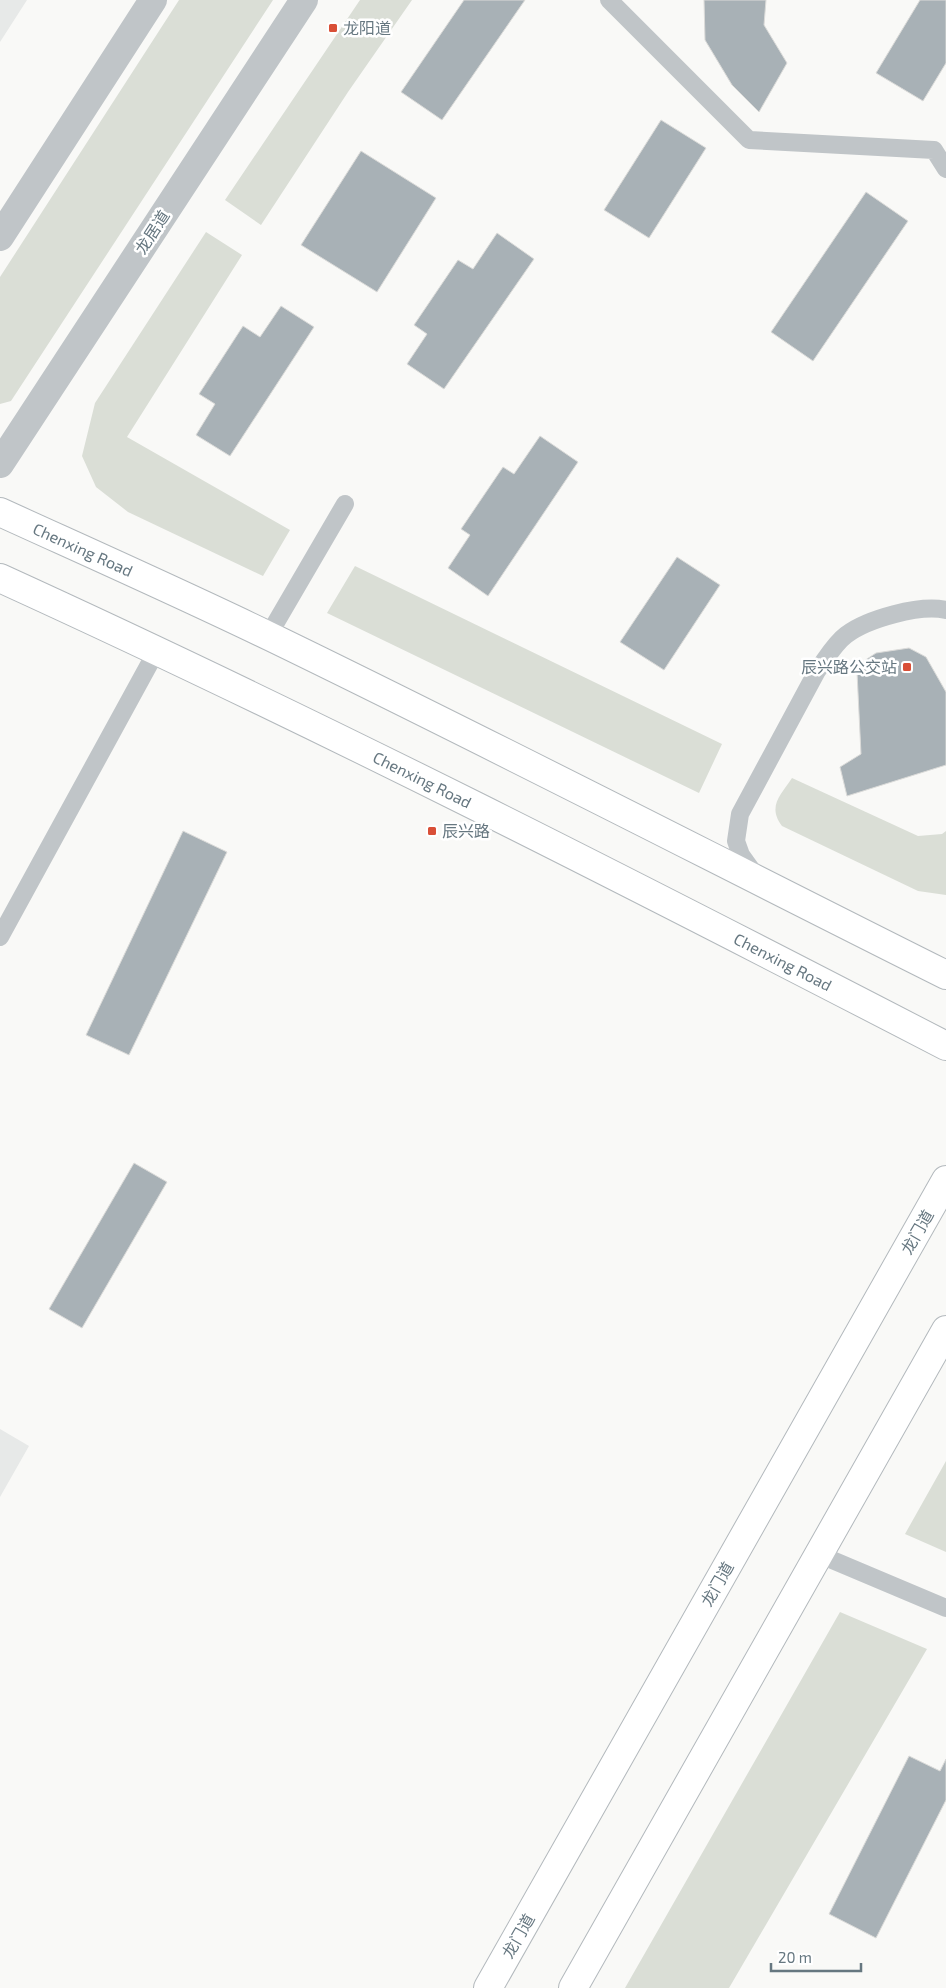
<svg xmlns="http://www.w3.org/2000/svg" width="946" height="1988" viewBox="0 0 946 1988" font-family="'Exo 2','Noto Sans SC',sans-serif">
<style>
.built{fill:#e7e9e8}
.green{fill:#daded6}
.building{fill:#a8b1b6;stroke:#dbdbd9}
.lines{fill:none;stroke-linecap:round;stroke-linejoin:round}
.secondary-casing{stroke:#b3b9bd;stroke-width:30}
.lane{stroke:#c0c5c8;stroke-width:18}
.street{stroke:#c0c5c8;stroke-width:28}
.secondary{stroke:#fff;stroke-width:28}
.poi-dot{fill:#d94f37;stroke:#fff;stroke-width:2}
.labels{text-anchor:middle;stroke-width:5;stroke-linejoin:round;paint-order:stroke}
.poi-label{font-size:16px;fill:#667780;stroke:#fff;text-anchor:start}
.street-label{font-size:16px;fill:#667780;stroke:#fff}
</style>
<rect width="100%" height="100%" fill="#f9f9f7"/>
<path class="built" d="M0 0H27L0 42Z
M0 1429 29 1446 0 1497Z"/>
<path class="green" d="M179 0H273L11 401 0 404V277Z
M360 0H412L348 92 261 225 225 200Z
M206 232 242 255 127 437 290 530 263 576 128 512 96 487 82 456 95 403Z
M355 566 722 744 699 793 327 613Z
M792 778 918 836 942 834 946 831V895L918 891 782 826C767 806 781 795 792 778Z
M946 1461V1552L905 1534Z
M840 1612 927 1649 729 1988H625Z"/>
<path class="building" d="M464 0H525L442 120 401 92Z
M704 0H766L764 25 787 63 759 112 732 85 705 40Z
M920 0H946V63L923 101 876 73Z
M661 120 706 148 649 238 604 210Z
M361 151 436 198 377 292 301 245Z
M866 192 908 221 813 361 771 332Z
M497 233 534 259 444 389 407 364 427 334 414 325 458 260 473 269Z
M281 306 314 327 230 456 196 435 215 404 199 394 243 326 260 337Z
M540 436 578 462 488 596 448 568 470 535 461 529 503 467 514 474Z
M677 557 720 585 664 670 620 642Z
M909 648 926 657 946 692V765L847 796 840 767 861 754 857 672 864 661 876 653Z
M183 831 227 852 129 1055 86 1035Z
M134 1163 167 1182 82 1328 49 1309Z
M909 1756 940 1771 946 1759V1800L876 1938 829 1914Z"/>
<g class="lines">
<defs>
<g id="secondary">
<path id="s1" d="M0 512C90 553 180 593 269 636 496 746 720 862 946 975"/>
<path id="s2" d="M0 578C320 724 633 884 946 1046"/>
<path d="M488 1988 946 1180"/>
<path d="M573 1988 946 1330"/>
</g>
</defs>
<use href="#secondary" class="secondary-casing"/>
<path class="lane" d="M609 0 749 140 934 150 946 169
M268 636 345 504
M756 876 741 855 736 841 740 814 817 671C826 659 834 644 846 635 867 619 920 604 946 610
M0 937 157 650
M818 1554 946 1608"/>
<path class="street" d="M0 237 153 0
M0 464 304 0"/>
<use href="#secondary" class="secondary"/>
</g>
<g class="poi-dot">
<rect x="328" y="23" width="10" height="10" rx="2.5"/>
<rect x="902" y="662" width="10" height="10" rx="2.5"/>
<rect x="427" y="826" width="10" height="10" rx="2.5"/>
</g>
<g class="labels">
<g class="poi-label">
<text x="343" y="34">龙阳道</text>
<text x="897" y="673" text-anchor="end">辰兴路公交站</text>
<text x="442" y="837">辰兴路</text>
</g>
<g class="street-label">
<text transform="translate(152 232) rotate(-57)" y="6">龙居道</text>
<text dy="6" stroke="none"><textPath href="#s1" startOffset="91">Chenxing Road</textPath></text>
<text dy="6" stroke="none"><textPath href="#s2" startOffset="468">Chenxing Road</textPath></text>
<text dy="6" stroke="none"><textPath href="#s2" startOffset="872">Chenxing Road</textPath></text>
<text transform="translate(917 1232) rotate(-60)" y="6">龙门道</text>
<text transform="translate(717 1584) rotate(-60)" y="6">龙门道</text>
<text transform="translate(518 1936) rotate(-60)" y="6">龙门道</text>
</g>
</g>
<path d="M771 1963v8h90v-8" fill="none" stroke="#667780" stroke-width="2.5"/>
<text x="778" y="1963" font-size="15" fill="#667780" stroke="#ffffff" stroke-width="4" paint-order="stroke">20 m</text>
</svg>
